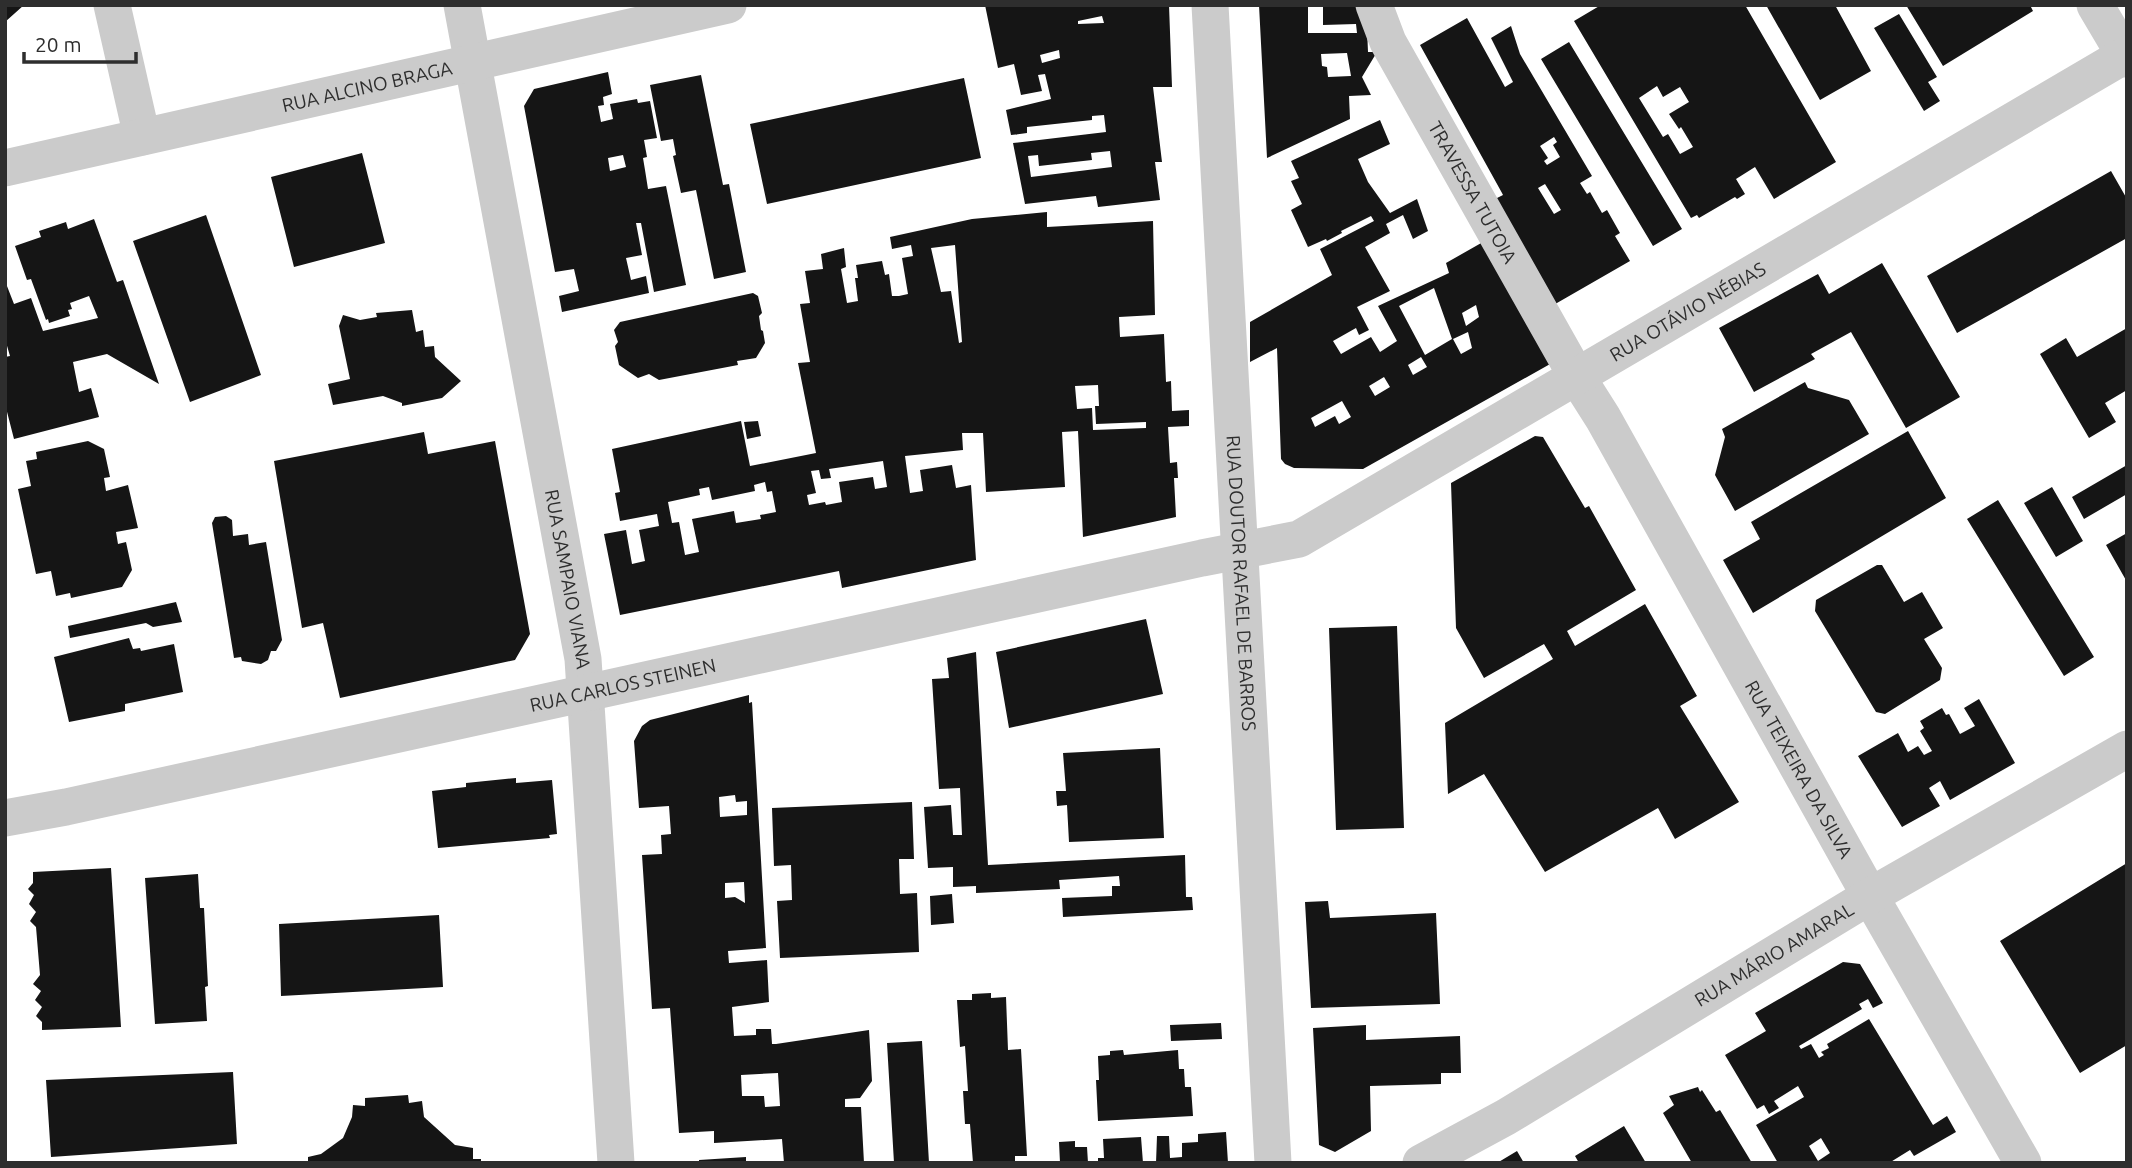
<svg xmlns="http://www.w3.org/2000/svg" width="2132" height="1168" viewBox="0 0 2132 1168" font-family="Ubuntu,sans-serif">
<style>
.building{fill:#151515;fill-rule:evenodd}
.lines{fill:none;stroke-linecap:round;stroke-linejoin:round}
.street{stroke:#cbcbcb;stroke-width:37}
.labels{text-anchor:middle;stroke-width:7;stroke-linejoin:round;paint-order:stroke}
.street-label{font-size:19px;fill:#2e2e2e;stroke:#fff}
</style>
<rect width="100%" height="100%" fill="#fff"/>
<path class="building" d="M5 5H24L5 22Z
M985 5H1169L1172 87H1153L1162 162H1155L1160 200 1098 207 1096 196 1025 204 1013 143 1106 132 1104 115 1092 116V120L1027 127V133L1011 135 1006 110 1051 99 1045 74 1038 75 1042 91 1021 95 1014 64 998 68ZM1102 16 1104 23 1078 24V21ZM1059 50 1060 58 1042 63 1040 55ZM1110 151 1112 167 1031 177 1028 156 1038 155 1039 166 1092 160 1091 153Z
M1259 5H1308V33H1357L1356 24 1323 25V5H1366L1368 52H1377L1362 77 1371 95 1349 96 1350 119 1267 158ZM1347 53 1351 76 1328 77 1327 67 1322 66 1321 54Z
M1601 5H1745L1836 162 1774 199 1755 167 1736 179 1745 194 1737 199 1735 197 1699 218 1697 215 1691 218 1574 21ZM1657 86 1663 97 1680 87 1689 102 1669 114 1679 129 1681 127 1693 147 1680 154 1668 134 1663 137 1639 98Z
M1766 5H1835L1871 71 1820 100Z
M1906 5H2030L2033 11 1943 66Z
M1899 14 1937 77 1928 82 1940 101 1924 111 1874 28Z
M1467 18 1505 87 1513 82 1491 38 1511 26 1520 54 1592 176 1580 183 1587 194 1590 192 1602 213 1607 210 1620 233 1615 236 1630 261 1550 307 1489 202 1503 195 1502 193 1420 45ZM1554 137 1557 142 1553 145 1560 157 1547 165 1544 161 1548 158 1540 146ZM1545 184 1561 210 1554 214 1538 188Z
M1569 42 1682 229 1653 246 1541 59Z
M608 72 612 94 603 97 604 105 598 106 601 122 613 119 610 104 637 99 638 103 650 101 657 138 644 140 647 157 643 158 645 170 648 189 666 186 686 285 654 292 641 223H636L642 255 626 258 631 280 646 276 649 293 562 312 559 296 579 291 574 269 555 272 524 106 534 89ZM623 155 626 167 610 171 608 158Z
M701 75 723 185 729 184 746 272 714 279 696 190 681 193 673 156 676 155 673 139 661 141 650 85Z
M964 78 981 158 767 204 750 124Z
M1380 120 1390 144 1358 159 1368 182 1390 213 1417 199 1428 231 1413 239 1403 215 1386 224 1390 233 1365 247 1390 291 1357 307 1369 330 1359 335 1356 328 1333 341 1341 354 1371 337 1380 352 1397 341 1378 306 1449 273 1446 263 1490 238 1559 359 1363 469 1294 468 1285 464 1281 459 1277 348 1250 362V322L1332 275 1320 249 1374 221 1371 216 1341 231 1342 233 1327 241 1326 239 1308 247 1291 210 1302 204 1291 181 1299 178 1291 161ZM1434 288 1452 339 1425 355 1399 306ZM1476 305 1479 317 1466 326 1462 313ZM1468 332 1472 348 1461 354 1453 339ZM1421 357 1427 367 1413 375 1408 365ZM1384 377 1390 387 1375 396 1369 386ZM1342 401 1351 417 1339 424 1335 416 1315 427 1311 418Z
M362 153 385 243 294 267 271 177Z
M2111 171 2127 199V238L1957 333 1927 276Z
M1047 212V227L1153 221 1155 315 1119 317 1120 337 1164 334 1166 382 1171 381 1172 411 1189 410V426L1168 427 1170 463 1177 462 1178 478H1174L1176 517 1083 537 1078 431 1062 432 1065 487 986 492 983 433H962L963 450 905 456 910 493 923 491 920 470 952 465 956 488 971 485 976 560 842 588 839 571 620 615 604 534 626 530 632 564 645 561 639 530 659 526 657 514 620 521 615 493 620 492 612 449 741 421 750 466 816 453 798 363 810 362 800 304 810 303 805 271 823 269 821 254 844 248 846 267 841 269 847 303 858 301 855 278H858L856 265 882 261 885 275 889 274 892 296H899L908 294 902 258 913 256 911 245 892 249 890 237 972 219ZM955 245 962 342 959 343 951 291 941 292 931 248ZM1098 385 1099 406H1095L1096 424 1146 422V428L1093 430 1092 408 1077 409 1075 386ZM883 461 887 487 875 489 873 477 839 482 842 502 826 505 825 502 809 505 807 495 816 493 811 471 819 470 821 479 831 478 829 469ZM765 482 767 492 772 491 776 512 760 515 761 519 736 523 734 511 692 519 699 552 685 555 679 522 672 523 668 502 700 495 699 489 709 487 712 500 755 491 754 485Z
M206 215 261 375 190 402 133 241Z
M94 219 117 282 123 280 159 384 107 354 73 362 79 392 91 388 99 417 14 439 5 404V357L10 356 5 339V281L14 304 31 298 43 331 98 318 89 296 70 303 72 309 68 310 70 316 49 323 48 319 46 320 31 279 27 280 15 246 41 237 39 231 66 222 68 229Z
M1882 263 1960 397 1906 428 1851 332 1811 354 1815 359 1754 392 1719 328 1818 274 1829 294Z
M753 293 758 296 762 313 759 316 761 330 763 331 765 343 756 358 737 361 738 365 659 380 649 374 638 378 619 365 615 346 618 342 614 330 620 322Z
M412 310 416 332 423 330 425 347 434 346 435 357 461 381 442 398 402 406V403L383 396 333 405 328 384 350 379 339 326 343 315 360 320 377 317 376 313Z
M2127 328V390L2105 403 2116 422 2089 438 2040 354 2066 338 2077 357Z
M1805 382 1808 388 1849 400 1869 434 1735 511 1715 475 1725 437 1722 429Z
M758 421 761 436 747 439 744 422Z
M1908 431 1946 498 1753 613 1723 560 1760 539 1751 522Z
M424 432 428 454 495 441 530 634 515 660 340 698 323 623 302 628 274 461Z
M1535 436 1543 437 1585 508 1589 506 1636 590 1567 631 1575 646 1645 604 1697 696 1680 706 1739 802 1675 839 1658 808 1545 872 1484 774 1448 794 1445 723 1553 659 1544 644 1484 678 1456 628 1451 483Z
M88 441 104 449 110 477 104 478 106 491 128 485 138 528 116 532 118 544 126 542 132 570 122 587 71 598 70 593 56 596 51 571 36 574 18 489 31 486 26 461 37 459 36 452Z
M2127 465V494L2084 519 2072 497Z
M2052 487 2083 541 2056 557 2024 503Z
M1998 500 2094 657 2064 676 1967 519Z
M226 516 232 520 233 536 248 534 249 545 266 542 282 640 276 651H271L268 660 261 664 242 661 241 657 234 658 212 523 215 517Z
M2127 533V582L2106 545Z
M1877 565H1882L1904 602 1922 592 1943 628 1924 639 1942 668 1940 680 1885 714 1876 712 1815 611 1816 600Z
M176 602 182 622 153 627 146 623 70 638 68 626Z
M1146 619 1163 694 1009 728 996 652Z
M1397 626 1404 828 1336 830 1329 628Z
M129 638 133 649 140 648 141 651 174 644 183 692 125 704V711L69 722 54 657Z
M976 652 988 865 1185 855 1186 897H1192L1193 910 1063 917 1062 898 1112 896V886H1120L1119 876 1059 880 1060 889 976 893V886L953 887V867L928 868 924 807 951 805 953 835H962L960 788 939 789 932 679 949 678 947 658Z
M749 695V703L752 702 766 948 728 951 729 963 767 960 769 1002 732 1007 734 1036 756 1035V1029H771L772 1044H776L869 1030 872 1081 860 1098 845 1099V1107H861L864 1163H784L782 1139 714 1143V1131L679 1133 670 1008 652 1009 642 855 662 854 661 835 671 834 669 806 639 808 634 741 642 726 650 720ZM735 795 736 802 747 801V815L720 817 719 797ZM744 882 745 903 735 897 725 898V883ZM778 1073 780 1106 765 1107 764 1096H742L741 1075Z
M1979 699 2015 763 1950 800 1940 781 1929 788 1940 806 1902 827 1858 756 1898 733 1908 752 1918 746 1924 755 1932 751 1920 731 1924 728 1920 721 1942 708 1946 715 1949 714 1960 734 1975 726 1964 708Z
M1160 748 1164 838 1069 842 1067 805 1057 806 1056 791H1066L1063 753Z
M516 778V783L552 780 557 834 549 835 550 838 438 848 432 791 466 787V783Z
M912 802 914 859H899L900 894 917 893 919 952 780 958 777 901 792 900 791 865 774 866 772 808Z
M2127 863V1045L2080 1073 2000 941Z
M111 868 121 1027 42 1030V1022L36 1016 42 1007 35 1000 41 991 33 984 40 975 36 927 30 921 36 912 29 904 34 895 28 889 33 883V872Z
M198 874 200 908H204L208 986 205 987 207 1021 155 1024 145 878Z
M952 894 954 923 931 925 930 896Z
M1328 901 1330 918 1436 913 1440 1004 1311 1008 1305 902Z
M439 915 443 987 281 996 279 924Z
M1843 962 1860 964 1883 1003 1873 1008 1868 999 1859 1004 1862 1009 1799 1046 1801 1049 1811 1044 1819 1058 1824 1055 1821 1052 1829 1048 1827 1044 1869 1019 1933 1125 1947 1116 1956 1132 1914 1156 1910 1150 1889 1163H1778L1756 1125 1804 1097 1798 1086 1774 1101 1779 1108 1769 1114 1764 1105 1757 1109 1725 1055 1766 1031 1755 1013ZM1821 1138 1830 1153 1818 1161 1809 1146Z
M991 993V998L1006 997 1008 1050 1021 1049 1027 1156H1015V1163H973L970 1124H965L963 1091H968L965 1046 960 1047 957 1000H972V994Z
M1221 1023 1222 1039 1171 1041 1170 1025Z
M1366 1025V1040L1460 1036 1461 1073H1441V1084L1370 1086 1371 1131 1335 1152 1319 1145 1313 1028Z
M922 1041 929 1163H894L887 1043Z
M1123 1050 1124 1055 1178 1050 1179 1069H1184L1185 1087H1191L1193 1116 1098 1121 1096 1080H1099L1098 1056 1110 1055V1051Z
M233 1072 237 1144 51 1157 46 1080Z
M1698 1087 1700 1092 1702 1090 1716 1112 1720 1110 1752 1163H1692L1663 1113 1674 1105 1669 1096Z
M408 1095 409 1103 422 1101 424 1117 455 1145 473 1148V1159H481V1163H308V1157L321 1154 343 1138 352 1117 353 1105 365 1106V1098Z
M1624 1126 1646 1163H1579L1575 1156Z
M1226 1132 1228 1163H1156L1157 1136H1169L1170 1158 1182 1157V1143L1198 1142V1134Z
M1141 1137 1143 1163H1098V1158H1104L1103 1139Z
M1075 1141V1147H1087L1088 1163H1060L1059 1142Z
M1517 1151 1524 1163H1497Z
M746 1157V1163H699V1160Z"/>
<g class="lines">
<g class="street">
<path d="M112 5 142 137"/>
<path id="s1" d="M462 5 583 659 616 1163"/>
<path id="s2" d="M1210 5 1273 1163"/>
<path id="s3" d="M1374 5 1388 42 1577 377 1603 418 1870 896 2023 1163"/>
<path d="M2095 5 2127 59"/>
<path id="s4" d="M5 168 728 5"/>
<path id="s5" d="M5 818 66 807 1202 558 1299 539 2127 54"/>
<path id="s6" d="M1421 1163 1506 1117 1870 896 2127 749"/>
</g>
</g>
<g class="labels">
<g class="street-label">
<text dy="7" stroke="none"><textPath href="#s4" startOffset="371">RUA ALCINO BRAGA</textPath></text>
<text dy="7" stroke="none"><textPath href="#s3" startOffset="212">TRAVESSA TUTOIA</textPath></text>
<text dy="7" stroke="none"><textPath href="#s5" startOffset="1774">RUA OTÁVIO NÉBIAS</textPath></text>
<text dy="7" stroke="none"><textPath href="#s1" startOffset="584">RUA SAMPAIO VIANA</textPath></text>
<text dy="7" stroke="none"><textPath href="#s2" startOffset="579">RUA DOUTOR RAFAEL DE BARROS</textPath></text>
<text dy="7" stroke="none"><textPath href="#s5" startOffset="632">RUA CARLOS STEINEN</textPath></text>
<text dy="7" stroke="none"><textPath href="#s3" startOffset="875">RUA TEIXEIRA DA SILVA</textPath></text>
<text dy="7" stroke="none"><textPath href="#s6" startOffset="410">RUA MÁRIO AMARAL</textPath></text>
</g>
</g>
<rect width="2132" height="1168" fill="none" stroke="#2e2e2e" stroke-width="14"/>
<path d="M24 52v10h112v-10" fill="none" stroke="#2e2e2e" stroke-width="3.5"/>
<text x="35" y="52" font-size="21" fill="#2e2e2e" stroke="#ffffff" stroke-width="5" paint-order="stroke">20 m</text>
</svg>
